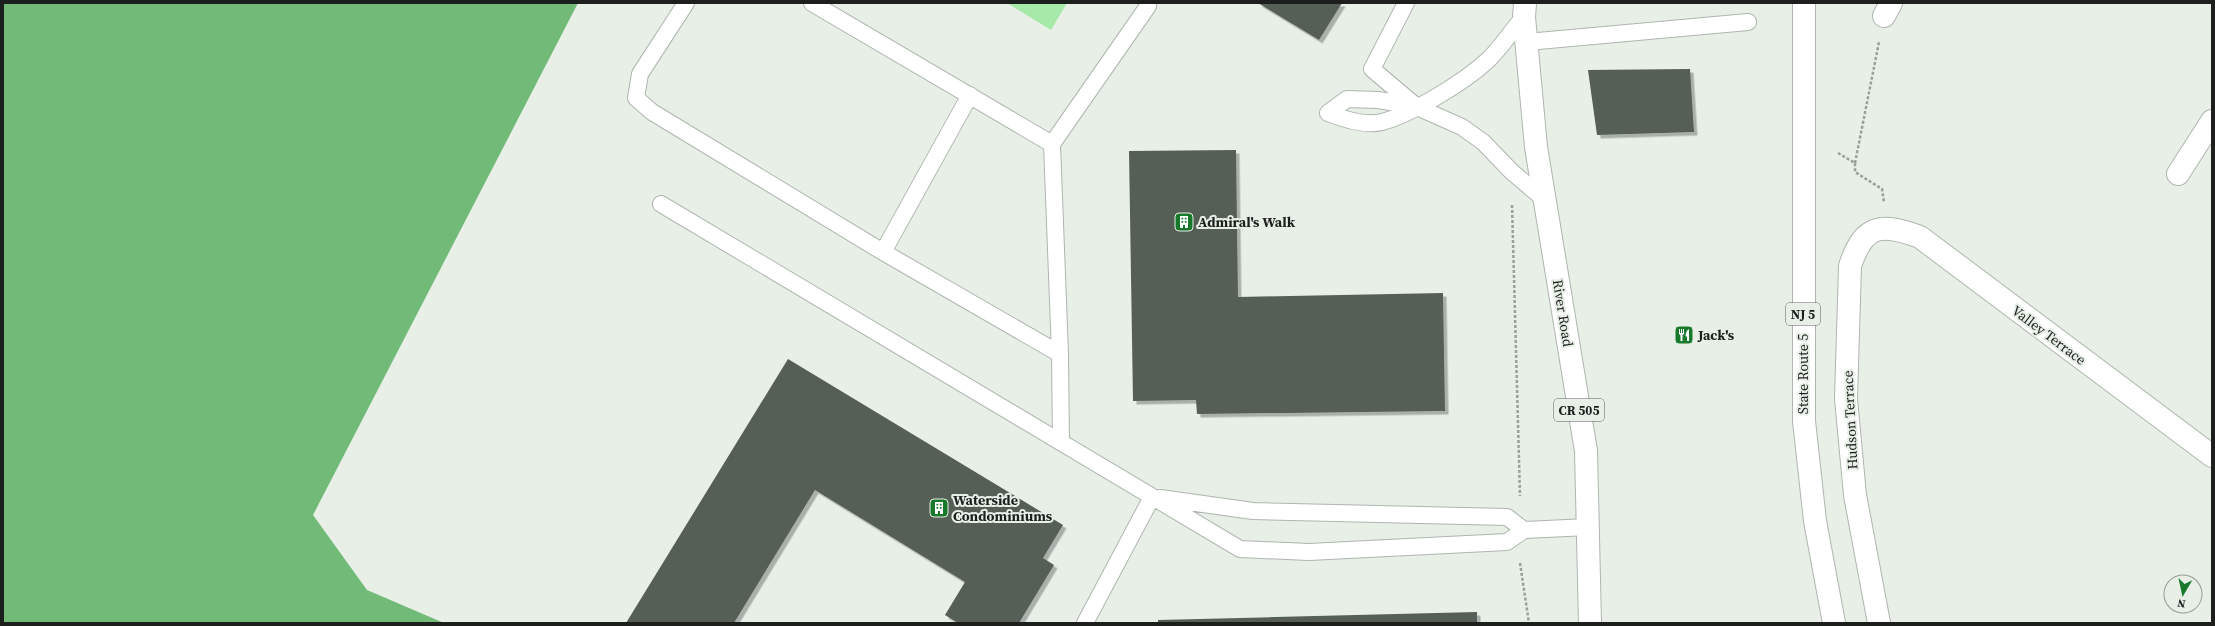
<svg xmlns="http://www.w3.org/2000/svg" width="2215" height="626" viewBox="0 0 2215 626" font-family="'Source Serif 4',serif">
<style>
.green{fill:#a6e9a9}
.water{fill:#71ba77}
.building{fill:#575e57;filter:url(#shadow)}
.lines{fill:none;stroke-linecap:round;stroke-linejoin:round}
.service-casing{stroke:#aeb6ae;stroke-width:18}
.minor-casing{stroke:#aeb6ae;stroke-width:24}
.primary-casing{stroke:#aeb6ae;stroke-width:24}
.path{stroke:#999f99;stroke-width:2.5;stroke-dasharray:3 2;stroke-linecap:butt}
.service{stroke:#fff;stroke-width:16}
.minor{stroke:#fff;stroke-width:22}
.primary{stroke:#fff;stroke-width:22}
.labels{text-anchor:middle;stroke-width:4;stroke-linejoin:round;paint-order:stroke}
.shield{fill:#e7efe7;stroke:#595d59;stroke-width:1}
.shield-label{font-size:13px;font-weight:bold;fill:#1c1f1c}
.poi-label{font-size:14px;font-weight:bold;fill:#1c1f1c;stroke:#e7efe7;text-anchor:start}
.street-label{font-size:14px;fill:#1c1f1c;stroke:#e7efe7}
</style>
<defs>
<filter id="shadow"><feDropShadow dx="3.5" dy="3.5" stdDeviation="0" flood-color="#0004"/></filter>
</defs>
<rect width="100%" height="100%" fill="#e7efe7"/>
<path class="green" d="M1007 3H1067L1051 30Z"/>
<path class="water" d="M3 3H578L313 515 367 590 444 623H3Z"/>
<path class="building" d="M1258 3H1342L1319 40Z
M1690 69 1694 132 1597 135 1588 70Z
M1236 150 1238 297 1443 293 1445 411 1197 414 1196 400 1133 401 1129 151Z
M788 359 1063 525 1043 558 1054 565 1019 623H958L945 615 965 582 815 490 734 623H626Z
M1477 612V623H1158V620Z"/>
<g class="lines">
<defs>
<path id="service" d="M686 3 640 74 636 98 652 112 883 252 1060 354
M812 3 1052 144
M1406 3 1372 69 1417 107 1462 127 1483 142 1512 172 1545 200
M1527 42 1748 22
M1328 113C1343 119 1366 126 1382 122 1412 114 1464 82 1487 61 1501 48 1511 31 1524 17
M1328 113 1347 99 1378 100 1416 106
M661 204 1240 549 1309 552 1507 542 1524 530 1588 527
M883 252 970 95
M1061 442 1060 354 1052 144 1148 6
M1160 498 1253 511 1507 517 1524 530
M1085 623 1152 497"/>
<path id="minor" d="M1884 16 1891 3
M2178 174 2212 121
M1879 623 1855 495 1846 399 1850 266C1864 223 1882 223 1920 237L2212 456"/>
<path id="primary" d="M1525 3 1524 17 1536 147 1586 451 1590 623
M1804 3V421L1815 521 1834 623"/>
</defs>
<use href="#service" class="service-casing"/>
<use href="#minor" class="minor-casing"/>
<use href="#primary" class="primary-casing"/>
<path class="path" d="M1838 153 1855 163V172L1882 189 1884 202
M1855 163 1879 42
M1512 205 1520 496
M1520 563 1529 623"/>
<use href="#service" class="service"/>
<use href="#minor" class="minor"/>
<use href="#primary" class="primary"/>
</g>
<defs>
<symbol id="building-square" viewBox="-11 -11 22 22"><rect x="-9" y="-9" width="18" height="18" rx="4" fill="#18792b" stroke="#e7efe7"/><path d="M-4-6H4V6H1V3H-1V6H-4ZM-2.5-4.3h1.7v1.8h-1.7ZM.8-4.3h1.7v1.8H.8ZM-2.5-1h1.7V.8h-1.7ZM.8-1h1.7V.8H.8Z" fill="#fff"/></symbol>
<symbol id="restaurant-square" viewBox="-11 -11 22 22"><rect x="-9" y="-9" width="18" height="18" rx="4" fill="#18792b" stroke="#e7efe7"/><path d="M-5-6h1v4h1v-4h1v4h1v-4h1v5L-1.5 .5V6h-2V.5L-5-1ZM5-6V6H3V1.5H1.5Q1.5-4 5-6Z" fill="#fff"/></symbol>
</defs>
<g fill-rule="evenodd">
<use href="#building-square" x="1173" y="211" width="22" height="22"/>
<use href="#restaurant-square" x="1673" y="324" width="22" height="22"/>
<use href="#building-square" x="928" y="497" width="22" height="22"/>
</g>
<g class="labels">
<g class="shield">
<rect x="1786" y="303" width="34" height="22" rx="3"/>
<rect x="1554" y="399" width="50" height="22" rx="3"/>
</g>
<g class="shield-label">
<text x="1803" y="319">NJ 5</text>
<text x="1579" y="415">CR 505</text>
</g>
<g class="poi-label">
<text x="1198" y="227">Admiral's Walk</text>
<text x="1698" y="340">Jack's</text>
<text x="953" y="505">Waterside<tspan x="953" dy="16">Condominiums</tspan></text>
</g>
<g class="street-label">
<text transform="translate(1563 313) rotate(81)" y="5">River Road</text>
<text transform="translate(2049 335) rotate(37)" y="5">Valley Terrace</text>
<text transform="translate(1803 374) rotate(-90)" y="5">State Route 5</text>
<text transform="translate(1850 420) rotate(-93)" y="5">Hudson Terrace</text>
</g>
</g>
<rect width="2215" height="626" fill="none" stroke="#1c1f1c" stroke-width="8"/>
<g transform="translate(2183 594) rotate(189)"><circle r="19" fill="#e7efe7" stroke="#969c96"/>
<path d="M0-3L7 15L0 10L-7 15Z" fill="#18792b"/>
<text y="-6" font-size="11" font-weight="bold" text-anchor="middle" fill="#1c1f1c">N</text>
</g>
</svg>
